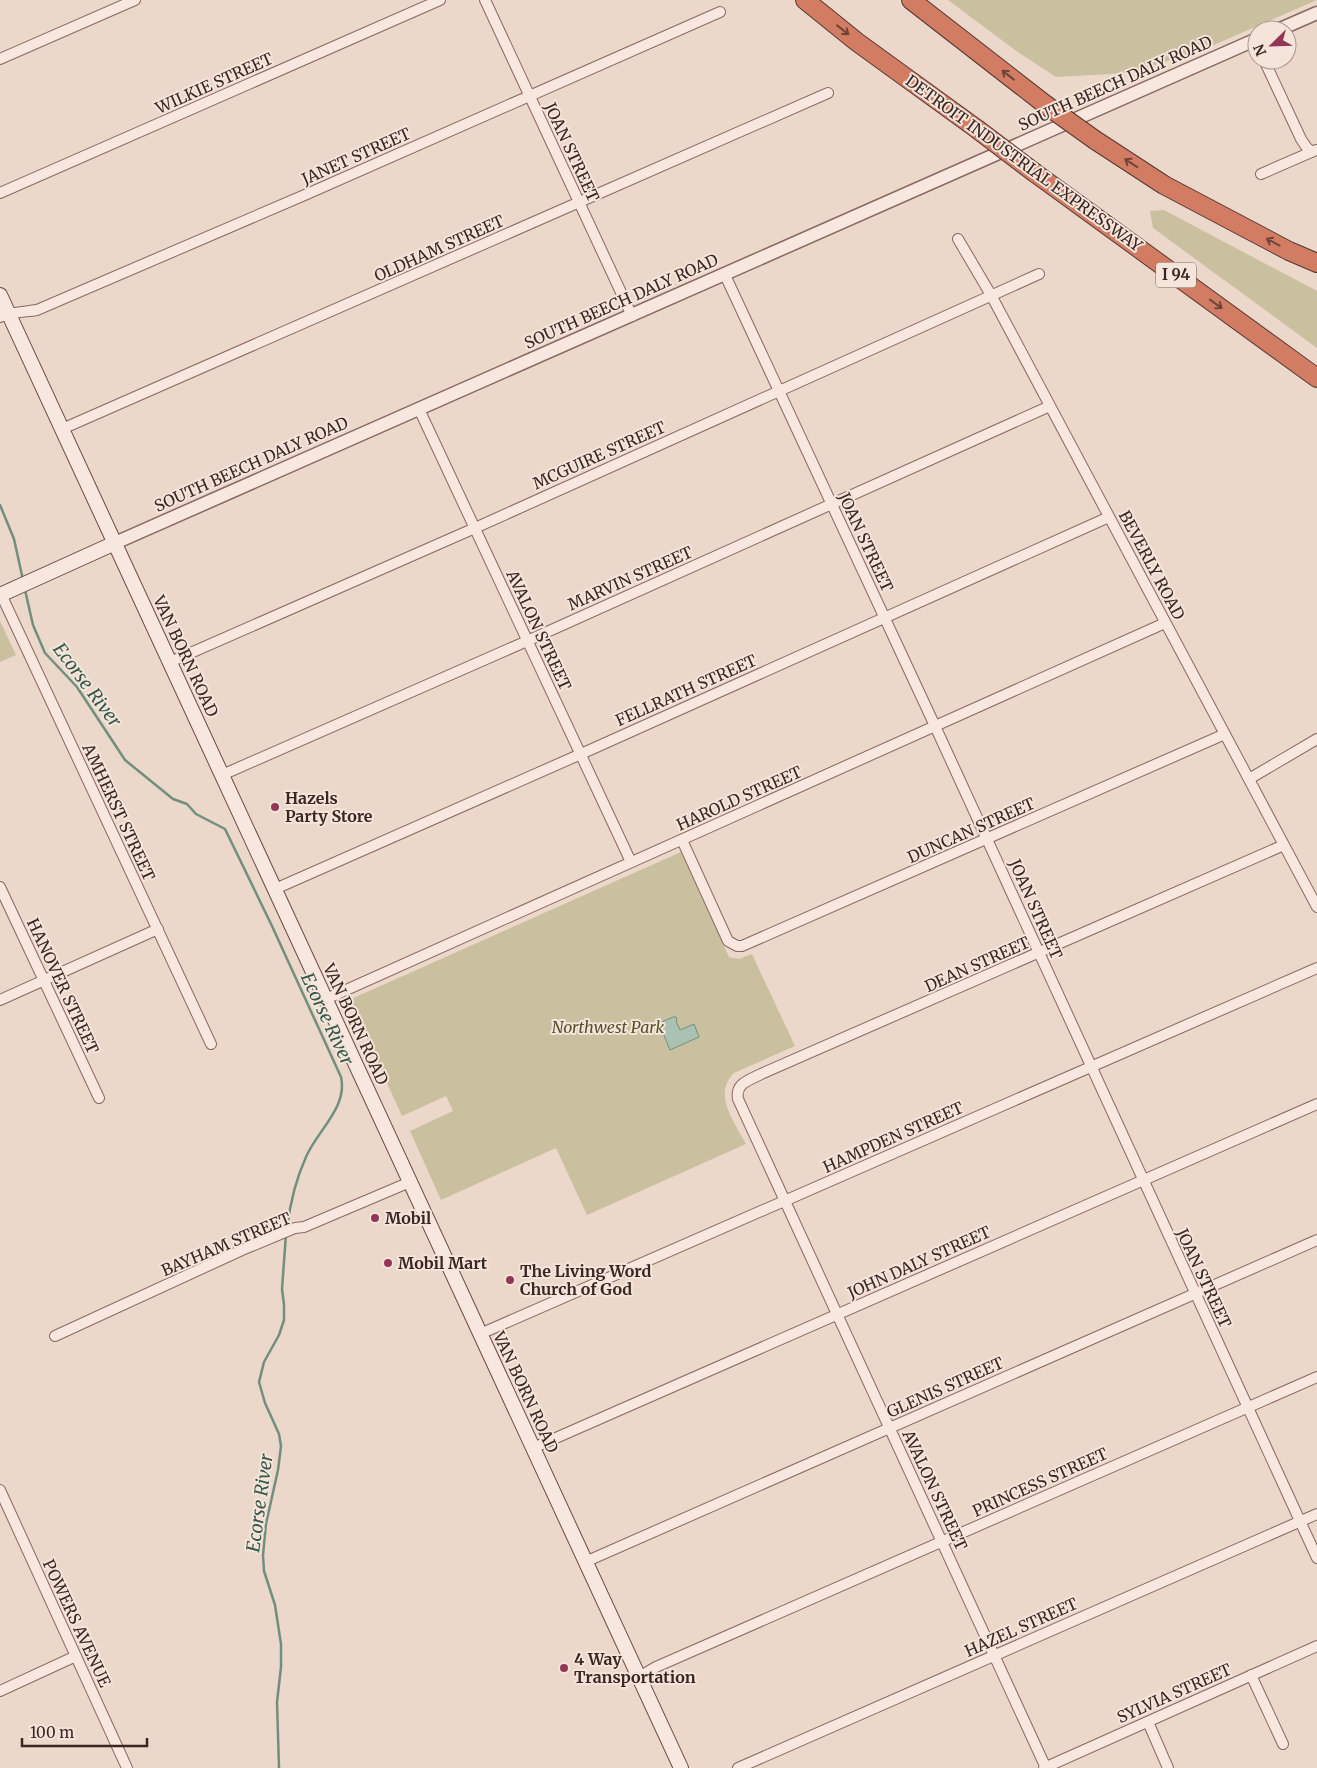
<svg xmlns="http://www.w3.org/2000/svg" width="1317" height="1768" viewBox="0 0 1317 1768" font-family="Merriweather,serif">
<style>
.green{fill:#cac09f}
.water{fill:#abc1b3;stroke:#728f7e}
.lines{fill:none;stroke-linecap:round;stroke-linejoin:round}
.stream{stroke:#728f7e;stroke-width:2.5}
.minor-casing{stroke:#886860;stroke-width:12}
.tertiary-casing{stroke:#886860;stroke-width:15}
.secondary-casing{stroke:#6a4943;stroke-width:16}
.motorway-casing{stroke:#563834;stroke-width:20}
.minor{stroke:#f7e7de;stroke-width:10}
.tertiary{stroke:#f7e7de;stroke-width:12}
.secondary{stroke:#f7e7de;stroke-width:14}
.motorway{stroke:#d37c64;stroke-width:18}
.motorway-bridge-casing{stroke:#563834;stroke-width:20;stroke-linecap:butt}
.motorway-bridge{stroke:#d37c64;stroke-width:18}
.oneway{stroke:#704439}
.poi-dot{fill:#933555;stroke:#f4e4da;stroke-width:2}
.labels{text-anchor:middle;stroke-width:4;stroke-linejoin:round;paint-order:stroke}
.shield{fill:#f4e4da;stroke:#725f59;stroke-width:1}
.shield-label{font-size:15px;font-weight:bold;fill:#3a2622}
.street-label{font-size:16px;fill:#3a2622;stroke:#f4e4da}
.poi-label{font-size:16px;font-weight:bold;fill:#3a2622;stroke:#f4e4da;text-anchor:start}
.park-label{font-size:16px;font-style:italic;fill:#55512b;stroke:#f4e4da}
.water-label{font-size:18px;font-style:italic;fill:#335849;stroke:#f4e4da}
</style>
<rect width="100%" height="100%" fill="#ecd7cb"/>
<path class="green" d="M948 0H1317L1200 51 1129 73 1056 77 1015 50Z
M1164 210 1317 291V348L1153 228 1150 211Z
M0 621 16 655 0 662Z
M681 852 729 957 739 959 752 954 795 1046 734 1073C712 1094 735 1123 746 1144L587 1215 556 1148 441 1200 410 1131 453 1111 446 1096 402 1116 349 1000Z"/>
<path class="water" d="M673 1017H676L677 1020 676 1021 680 1030 694 1024 699 1037 670 1050 659 1023Z"/>
<g class="lines">
<path class="stream" d="M0 505 14 539 23 580
M25 590 33 625 45 653 77 687 125 760 173 799 187 804 196 814 225 829 272 926 341 1077C348 1107 317 1131 306 1157 296 1179 290 1204 287 1228
M279 1768 277 1702 281 1667V1644L275 1605 264 1571 263 1555 266 1524 278 1470 281 1446 279 1434 265 1403 259 1382 264 1362 279 1335 284 1320V1305L282 1289 286 1234"/>
<defs>
<path id="minor" d="M485 0 632 316
M0 59 135 0
M1264 60 1301 139 1307 148 1312 152
M1261 174 1316 150
M0 193 440 0
M958 239 991 295 1317 907
M725 275 935 726 1317 1558
M0 317C11 312 24 312 37 310L307 194 720 12
M419 409 631 862
M62 429 828 93
M0 592 211 1044
M170 662 475 528 1039 274
M222 775 518 645 1050 406
M1249 779 1317 739
M682 840 728 941 737 946H742L1225 734
M0 887 99 1098
M275 889 581 754 1109 517
M326 999 1165 623
M0 1000 158 929
M480 1334 1317 968
M55 1336 242 1250 295 1228 304 1227 410 1182
M533 1448 1317 1104
M0 1490 127 1768
M585 1562 1317 1240
M1251 1675 1283 1744
M639 1677 656 1667 1317 1377
M0 1691 76 1656
M1148 1722 1168 1768
M738 1768 1317 1514
M1044 1768 1317 1646
M1046 1768 738 1099C735 1083 750 1080 761 1074L1284 845"/>
<path id="tertiary" d="M1278 30 1317 13
M115 543 1257 39"/>
<path id="secondary" d="M0 295 681 1768
M0 595 115 543"/>
<path id="motorway" d="M805 0 857 42 977 129
M911 0 1046 105
M1095 140 1164 185 1289 251 1317 263
M1035 173 1317 378"/>
</defs>
<use href="#minor" class="minor-casing"/>
<use href="#tertiary" class="tertiary-casing"/>
<use href="#secondary" class="secondary-casing"/>
<use href="#motorway" class="motorway-casing"/>
<use href="#minor" class="minor"/>
<use href="#tertiary" class="tertiary"/>
<use href="#secondary" class="secondary"/>
<use href="#motorway" class="motorway"/>
<defs>
<path id="motorway-bridge" d="M1046 105 1095 140
M977 129 1035 173"/>
</defs>
<use href="#motorway-bridge" class="motorway-bridge-casing"/>
<use href="#motorway-bridge" class="motorway-bridge"/>
</g>
<defs><path id="oneway-shaft" d="M-6 0H5M1.5-3L5.5 0L1.5 3" fill="none" stroke-width="1.6" stroke-linecap="round" stroke-linejoin="round" transform="scale(1.25)"/></defs>
<g class="oneway">
<use href="#oneway-shaft" transform="translate(843 30) rotate(38)"/>
<use href="#oneway-shaft" transform="translate(1008 75) rotate(-142)"/>
<use href="#oneway-shaft" transform="translate(1131 163) rotate(-147)"/>
<use href="#oneway-shaft" transform="translate(1273 242) rotate(-152)"/>
<use href="#oneway-shaft" transform="translate(1216 304) rotate(36)"/>
</g>
<g class="poi-dot">
<circle cx="275" cy="807" r="5"/>
<circle cx="375" cy="1218" r="5"/>
<circle cx="388" cy="1263" r="5"/>
<circle cx="510" cy="1280" r="5"/>
<circle cx="564" cy="1668" r="5"/>
</g>
<g class="labels">
<rect class="shield" x="1156" y="262.5" width="40" height="25" rx="4"/>
<g class="shield-label">
<text x="1176" y="280">I 94</text>
</g>
<g class="street-label">
<text transform="translate(214 83) rotate(-24)" y="6">WILKIE STREET</text>
<text transform="translate(1115 83) rotate(-24)" y="6">SOUTH BEECH DALY ROAD</text>
<text transform="translate(572 152) rotate(65)" y="6">JOAN STREET</text>
<text transform="translate(356 156) rotate(-24)" y="6">JANET STREET</text>
<text transform="translate(1024 163) rotate(36)" y="6">DETROIT INDUSTRIAL EXPRESSWAY</text>
<text transform="translate(439 248) rotate(-24)" y="6">OLDHAM STREET</text>
<text transform="translate(621 301) rotate(-24)" y="6">SOUTH BEECH DALY ROAD</text>
<text transform="translate(599 455) rotate(-24)" y="6">MCGUIRE STREET</text>
<text transform="translate(251 464) rotate(-24)" y="6">SOUTH BEECH DALY ROAD</text>
<text transform="translate(866 542) rotate(65)" y="6">JOAN STREET</text>
<text transform="translate(1152 565) rotate(62)" y="6">BEVERLY ROAD</text>
<text transform="translate(630 578) rotate(-24)" y="6">MARVIN STREET</text>
<text transform="translate(539 630) rotate(65)" y="6">AVALON STREET</text>
<text transform="translate(186 656) rotate(65)" y="6">VAN BORN ROAD</text>
<text transform="translate(686 690) rotate(-24)" y="6">FELLRATH STREET</text>
<text transform="translate(739 798) rotate(-24)" y="6">HAROLD STREET</text>
<text transform="translate(119 812) rotate(65)" y="6">AMHERST STREET</text>
<text transform="translate(971 830) rotate(-24)" y="6">DUNCAN STREET</text>
<text transform="translate(1036 909) rotate(66)" y="6">JOAN STREET</text>
<text transform="translate(977 964) rotate(-24)" y="6">DEAN STREET</text>
<text transform="translate(63 986) rotate(65)" y="6">HANOVER STREET</text>
<text transform="translate(356 1024) rotate(65)" y="6">VAN BORN ROAD</text>
<text transform="translate(893 1137) rotate(-24)" y="6">HAMPDEN STREET</text>
<text transform="translate(226 1244) rotate(-23)" y="6">BAYHAM STREET</text>
<text transform="translate(919 1262) rotate(-24)" y="6">JOHN DALY STREET</text>
<text transform="translate(1204 1278) rotate(65)" y="6">JOAN STREET</text>
<text transform="translate(945 1387) rotate(-24)" y="6">GLENIS STREET</text>
<text transform="translate(526 1392) rotate(65)" y="6">VAN BORN ROAD</text>
<text transform="translate(1040 1482) rotate(-24)" y="6">PRINCESS STREET</text>
<text transform="translate(935 1490) rotate(65)" y="6">AVALON STREET</text>
<text transform="translate(77 1623) rotate(65)" y="6">POWERS AVENUE</text>
<text transform="translate(1021 1627) rotate(-24)" y="6">HAZEL STREET</text>
<text transform="translate(1174 1693) rotate(-24)" y="6">SYLVIA STREET</text>
</g>
<g class="poi-label">
<text x="285" y="804">Hazels<tspan x="285" dy="18">Party Store</tspan></text>
<text x="385" y="1224">Mobil</text>
<text x="398" y="1269">Mobil Mart</text>
<text x="520" y="1277">The Living Word<tspan x="520" dy="18">Church of God</tspan></text>
<text x="574" y="1665">4 Way<tspan x="574" dy="18">Transportation</tspan></text>
</g>
<g class="park-label">
<text x="608" y="1033">Northwest Park</text>
</g>
<g class="water-label">
<text transform="translate(87 685) rotate(53)" y="6">Ecorse River</text>
<text transform="translate(327 1019) rotate(65)" y="6">Ecorse River</text>
<text transform="translate(260 1503) rotate(-82)" y="6">Ecorse River</text>
</g>
</g>
<g transform="translate(1272 45) rotate(247)"><circle r="24" fill="#f4e4da" stroke="#aa9890"/>
<path d="M0-4L9 19L0 12L-9 19Z" fill="#933555"/>
<text y="-8" font-size="14" font-weight="bold" text-anchor="middle" fill="#3a2622">N</text>
</g>
<path d="M22 1738v8h125v-8" fill="none" stroke="#3a2622" stroke-width="2.5"/>
<text x="30" y="1738" font-size="15" fill="#3a2622" stroke="#f4e4da" stroke-width="4" paint-order="stroke">100 m</text>
</svg>
